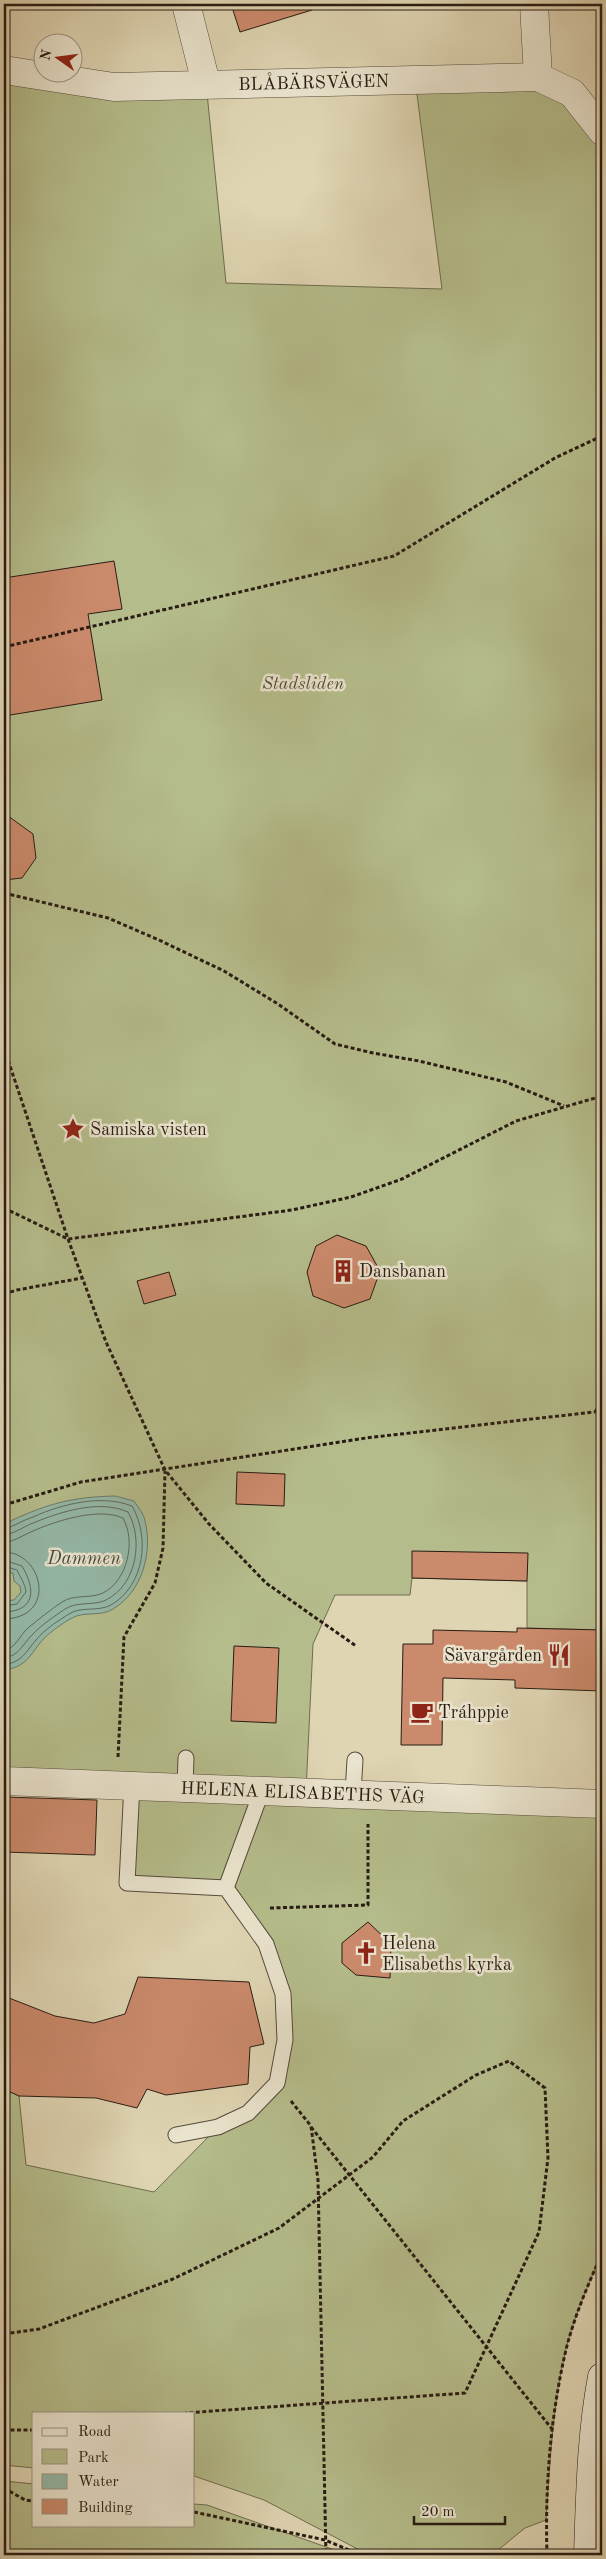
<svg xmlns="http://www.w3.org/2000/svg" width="606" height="2559" viewBox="0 0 606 2559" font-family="'Old Standard TT',serif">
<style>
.green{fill:#b5bc8b;stroke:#6e6c4f}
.water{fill:#94b9a8;stroke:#697a6c}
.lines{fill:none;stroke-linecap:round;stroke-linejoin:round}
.shore{stroke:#5e6a5e;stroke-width:1}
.building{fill:#cb8a6c;stroke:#281c13}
.lane-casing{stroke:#564a3b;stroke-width:17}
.street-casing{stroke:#564a3b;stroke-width:29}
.secondary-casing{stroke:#281c13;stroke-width:29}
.path{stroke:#281c13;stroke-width:3;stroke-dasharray:4 2.5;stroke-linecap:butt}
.lane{stroke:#eae4ce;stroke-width:15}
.street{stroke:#eae4ce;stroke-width:28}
.secondary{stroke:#eae4ce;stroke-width:28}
.labels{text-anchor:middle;stroke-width:5;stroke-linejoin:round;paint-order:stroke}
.street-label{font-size:18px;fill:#281c13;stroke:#eae4ce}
.park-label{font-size:18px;font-style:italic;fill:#524c37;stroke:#eae4ce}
.poi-label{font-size:18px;fill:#281c13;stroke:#eae4ce;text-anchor:start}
.water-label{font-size:19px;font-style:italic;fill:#484b40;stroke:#eae4ce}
</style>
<rect width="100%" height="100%" fill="#dfd5b3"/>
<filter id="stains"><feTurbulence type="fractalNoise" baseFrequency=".004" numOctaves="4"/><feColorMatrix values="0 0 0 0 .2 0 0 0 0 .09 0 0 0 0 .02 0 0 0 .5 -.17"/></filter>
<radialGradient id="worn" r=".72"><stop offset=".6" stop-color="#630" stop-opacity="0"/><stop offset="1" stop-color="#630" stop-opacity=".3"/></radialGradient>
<path class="green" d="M4 70 206 83 226 283 442 289 415 79 538 77 602 131V1630L527 1628V1581L412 1578 410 1595H335L313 1644 306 1791 602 1804V2253C588 2285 573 2319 565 2353 552 2408 550 2464 546 2520L525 2528 492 2555H369L264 2500 194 2476V2413H34V2468L4 2465V2089L19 2096 26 2165 154 2192 218 2127 277 2083 285 2040 266 1944 226 1888 127 1883 132 1784 4 1781Z
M4 2481 34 2484V2525H194V2504L207 2505 349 2555H4Z"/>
<path class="water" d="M115 1496 134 1501C138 1507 144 1514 145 1521 153 1552 142 1592 113 1609 101 1617 84 1611 72 1618 62 1623 46 1635 39 1644 28 1659 24 1667 4 1670V1601L14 1600 21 1592 20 1586 14 1581 13 1573 4 1572V1524C44 1505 69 1497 115 1496Z"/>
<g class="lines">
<path class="shore" d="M4 1529C13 1527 23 1520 33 1517 62 1504 101 1494 132 1506 150 1537 145 1585 111 1605 98 1612 81 1606 69 1614 59 1620 44 1630 36 1640 25 1653 22 1662 4 1665
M4 1535C14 1534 23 1527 33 1523 60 1512 99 1499 128 1512 143 1538 138 1584 106 1600 94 1606 77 1601 65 1609 55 1616 41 1625 32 1635 22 1645 19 1656 4 1658
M4 1542C14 1542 23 1535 33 1531 56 1521 98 1507 123 1518 136 1541 128 1580 103 1593 90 1599 74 1594 62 1602 50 1610 39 1619 28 1628 19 1636 17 1647 4 1651
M4 1552C43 1552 58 1618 4 1619
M4 1560 22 1566C35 1588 37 1611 4 1612
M4 1566 17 1570C20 1577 25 1583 26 1592L17 1604 4 1606"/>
</g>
<path class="building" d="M231 4H311L312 10 240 32Z
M114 561 122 609 88 614 102 700 4 716V578Z
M4 813 33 834 36 858 22 878 4 880Z
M337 1235 366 1246 380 1271 370 1299 344 1308 313 1296 307 1272 316 1246Z
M169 1272 176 1295 144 1304 137 1281Z
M237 1472 285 1474 284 1506 236 1504Z
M412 1551 528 1553 527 1581 412 1578Z
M517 1628 602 1630V1691L515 1688V1680L443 1678 442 1745H401L403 1644H433V1630L517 1632Z
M234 1646 279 1648 276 1723 231 1721Z
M4 1797 97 1800 95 1855 4 1852Z
M368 1922 391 1944 390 1978 356 1975 342 1963V1943Z
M138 1977 249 1982 264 2044 250 2047 248 2084 166 2095 147 2089 137 2108 96 2098 19 2096 4 2089V1996L55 2016 94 2023 125 2014Z"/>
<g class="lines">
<defs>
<path id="lane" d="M132 1784 127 1883 226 1888 262 1790
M185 1786 186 1758
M353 1793 355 1760
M176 2135 218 2127 248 2113 277 2083 285 2040 283 1994 266 1944 226 1888"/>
<g id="street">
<path d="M186 4 206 83"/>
<path d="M534 4 538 77"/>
<path id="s1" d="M4 70 114 87 538 77 572 93 602 131"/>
<path id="s2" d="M4 1781 602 1804"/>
</g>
<path id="secondary" d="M588 2555C590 2496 591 2435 602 2377"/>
</defs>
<use href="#lane" class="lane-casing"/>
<use href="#street" class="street-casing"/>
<use href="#secondary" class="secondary-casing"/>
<path class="path" d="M4 647 394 556 555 458 602 436
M4 893 108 918 159 940 224 971 278 1004 335 1044 373 1053 419 1061 506 1082 564 1106
M4 1048 68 1239 106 1342 165 1470 209 1524 266 1583 356 1646
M4 1208 68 1239 292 1210 351 1197 402 1179 516 1121 602 1096
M4 1294 17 1290 82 1278
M595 1412 602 1402
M4 1505 81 1482 366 1438 602 1411
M118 1757 124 1637 155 1583 163 1548 165 1471
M270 1908 368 1905V1824
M291 2101 311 2126 318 2180 326 2555
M311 2127 552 2429
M4 2334 39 2329 173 2279 279 2228 373 2157 403 2121 476 2075 509 2061 545 2088 548 2158 539 2232 465 2393 185 2413
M4 2430H34
M4 2488 25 2500 34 2501
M194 2512 325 2540 361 2555
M547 2555C545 2488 550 2420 565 2354 573 2319 588 2285 602 2253"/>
<use href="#lane" class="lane"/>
<use href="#street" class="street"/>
<use href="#secondary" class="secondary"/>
</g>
<defs>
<symbol id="sight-bare" viewBox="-9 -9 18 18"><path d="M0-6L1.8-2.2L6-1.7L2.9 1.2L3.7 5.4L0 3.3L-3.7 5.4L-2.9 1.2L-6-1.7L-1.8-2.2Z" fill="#8f2418" stroke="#eae4ce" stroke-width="2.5" paint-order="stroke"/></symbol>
<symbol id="building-bare" viewBox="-9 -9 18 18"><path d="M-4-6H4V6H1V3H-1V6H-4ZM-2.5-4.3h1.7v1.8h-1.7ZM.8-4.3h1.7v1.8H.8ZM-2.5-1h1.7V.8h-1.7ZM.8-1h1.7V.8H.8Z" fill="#8f2418" stroke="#eae4ce" stroke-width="2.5" paint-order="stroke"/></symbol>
<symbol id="restaurant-bare" viewBox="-9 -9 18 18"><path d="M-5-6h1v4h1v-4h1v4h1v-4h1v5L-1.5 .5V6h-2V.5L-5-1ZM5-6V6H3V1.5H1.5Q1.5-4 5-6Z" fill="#8f2418" stroke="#eae4ce" stroke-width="2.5" paint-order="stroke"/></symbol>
<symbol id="cafe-bare" viewBox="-9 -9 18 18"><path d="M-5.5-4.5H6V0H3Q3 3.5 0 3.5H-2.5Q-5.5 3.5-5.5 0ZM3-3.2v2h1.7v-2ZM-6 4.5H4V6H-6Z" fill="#8f2418" stroke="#eae4ce" stroke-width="2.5" paint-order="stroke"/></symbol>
<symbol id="church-bare" viewBox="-9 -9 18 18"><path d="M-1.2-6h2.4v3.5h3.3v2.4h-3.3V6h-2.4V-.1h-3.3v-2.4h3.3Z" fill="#8f2418" stroke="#eae4ce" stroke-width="2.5" paint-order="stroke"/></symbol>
</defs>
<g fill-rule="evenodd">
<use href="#sight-bare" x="57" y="1113" width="32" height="32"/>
<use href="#building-bare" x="327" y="1255" width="32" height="32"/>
<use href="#restaurant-bare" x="543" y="1639" width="32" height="32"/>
<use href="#cafe-bare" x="406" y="1696" width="32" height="32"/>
<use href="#church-bare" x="350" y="1937" width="32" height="32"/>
</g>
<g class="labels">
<g class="street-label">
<text dy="6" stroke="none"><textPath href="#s1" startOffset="311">BLÅBÄRSVÄGEN</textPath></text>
<text dy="6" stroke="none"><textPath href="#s2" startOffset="299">HELENA ELISABETHS VÄG</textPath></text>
</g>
<g class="park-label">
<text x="303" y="689">Stadsliden</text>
</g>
<g class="poi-label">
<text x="90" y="1135">Samiska visten</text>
<text x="359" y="1277">Dansbanan</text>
<text x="542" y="1661" text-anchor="end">Sävargården</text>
<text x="438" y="1718">Tráhppie</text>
<text x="382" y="1949">Helena<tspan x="382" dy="21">Elisabeths kyrka</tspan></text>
</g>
<g class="water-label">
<text x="84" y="1564">Dammen</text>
</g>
</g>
<rect width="606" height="2559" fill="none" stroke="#dfd5b3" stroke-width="20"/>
<rect x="5" y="5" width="596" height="2549" fill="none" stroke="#281c13" stroke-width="2.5"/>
<rect x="10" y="10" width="586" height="2539" fill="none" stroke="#281c13"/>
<rect x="32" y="2412" width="162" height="115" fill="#eae4ce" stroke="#9c9483"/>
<rect x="42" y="2428" width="25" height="8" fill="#eae4ce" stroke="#9c9483"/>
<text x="78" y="2436" font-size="15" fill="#281c13">Road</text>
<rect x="42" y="2449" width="25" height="15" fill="#b5bc8b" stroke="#9c9483"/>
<text x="78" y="2462" font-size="15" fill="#281c13">Park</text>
<rect x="42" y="2474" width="25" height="15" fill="#94b9a8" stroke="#9c9483"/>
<text x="78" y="2486" font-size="15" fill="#281c13">Water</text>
<rect x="42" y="2499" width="25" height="15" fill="#cb8a6c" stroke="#9c9483"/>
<text x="78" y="2512" font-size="15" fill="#281c13">Building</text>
<g transform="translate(58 58) rotate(284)"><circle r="24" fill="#eae4ce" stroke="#9c9483"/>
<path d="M0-4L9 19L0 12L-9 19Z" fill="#8f2418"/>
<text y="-8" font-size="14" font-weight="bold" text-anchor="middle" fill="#281c13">N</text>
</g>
<path d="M414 2516v8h91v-8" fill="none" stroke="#281c13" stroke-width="2.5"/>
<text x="421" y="2516" font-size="15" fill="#281c13" stroke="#eae4ce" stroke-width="4" paint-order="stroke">20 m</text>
<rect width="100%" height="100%" filter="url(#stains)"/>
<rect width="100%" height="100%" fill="url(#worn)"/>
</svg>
